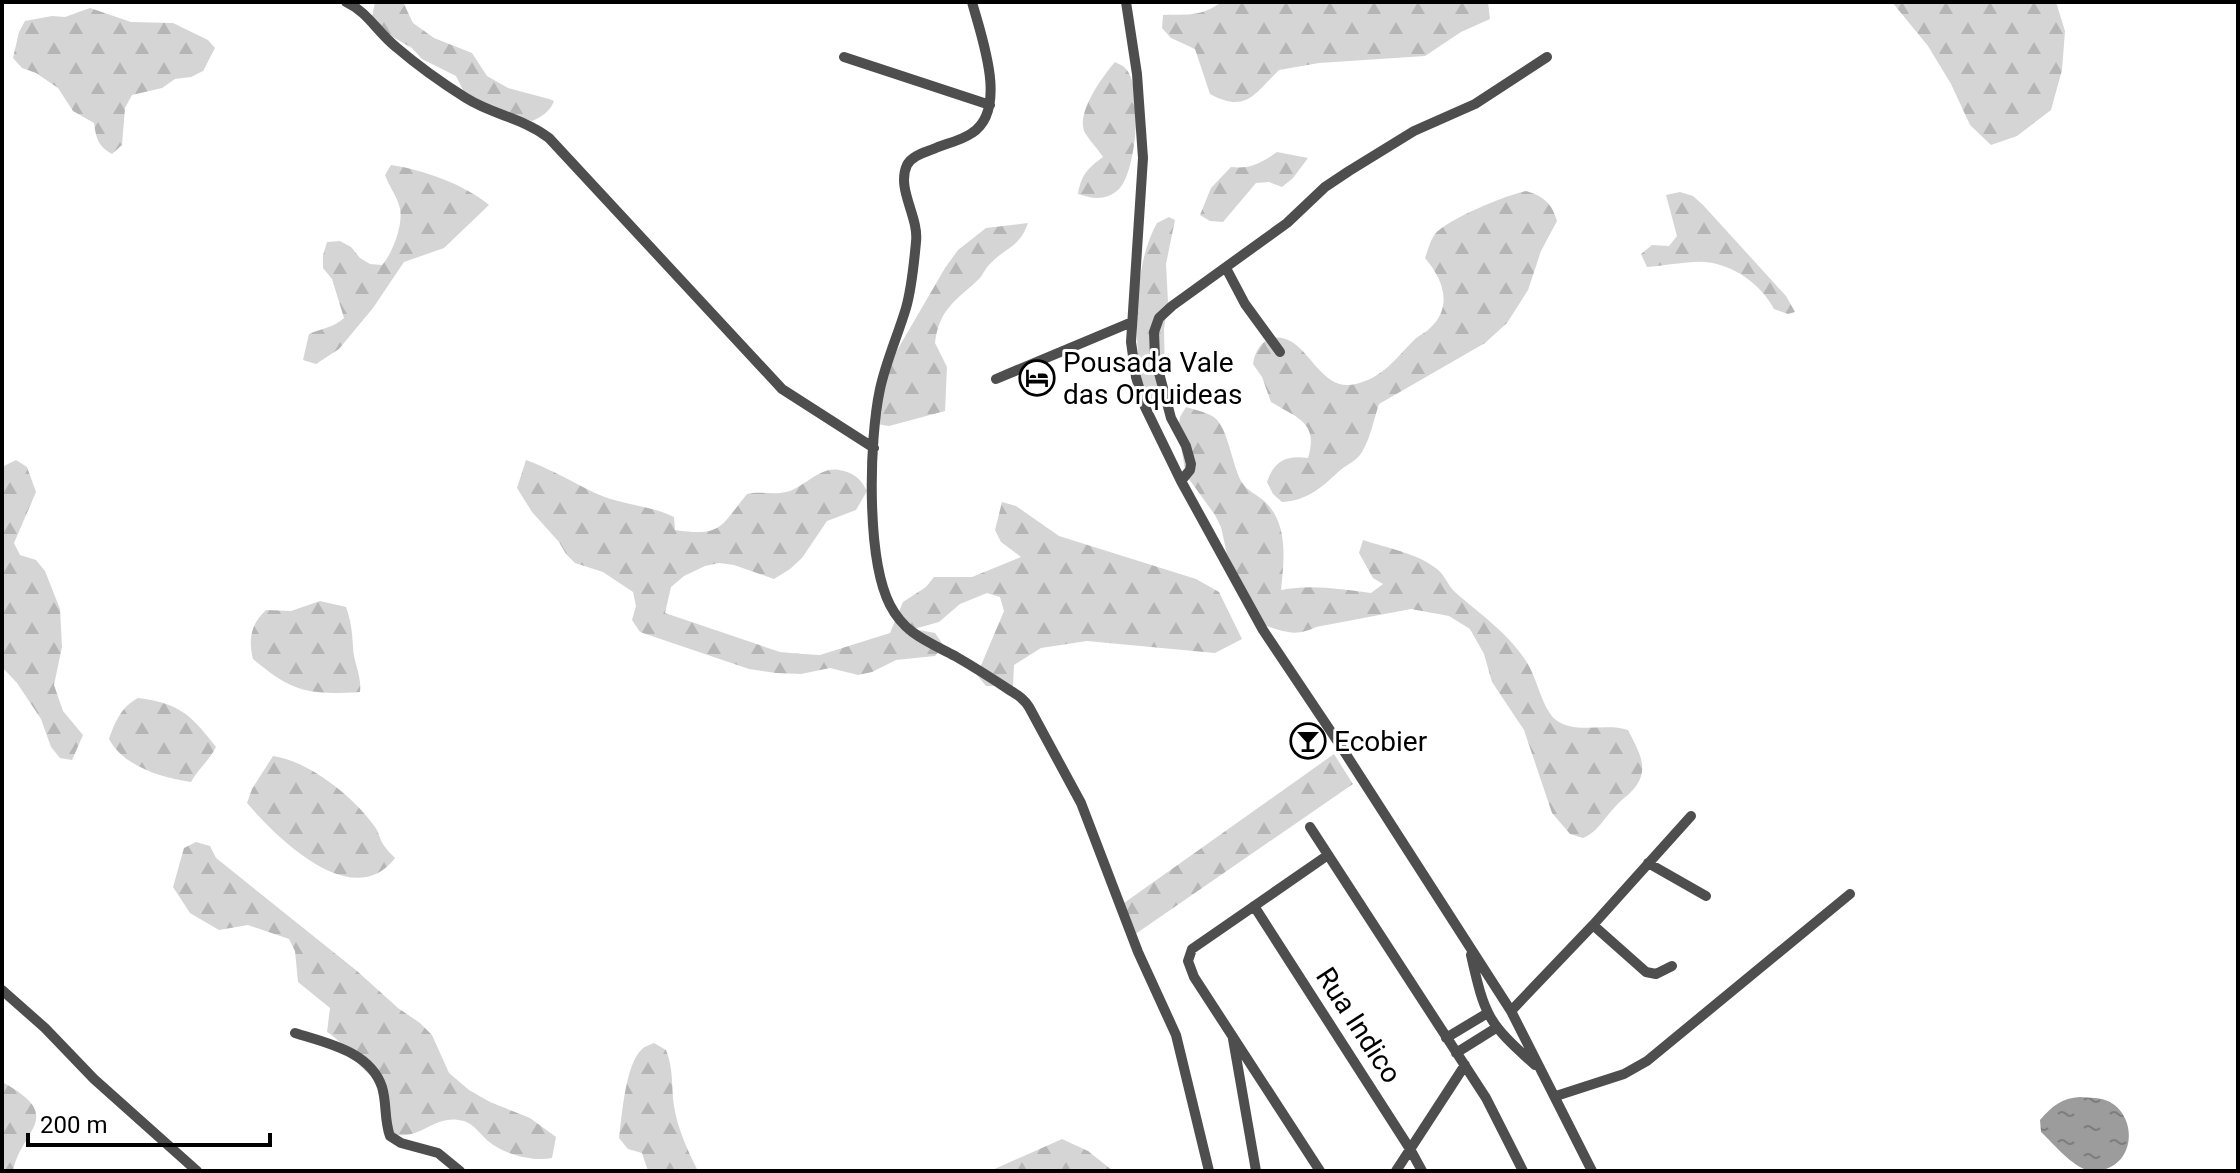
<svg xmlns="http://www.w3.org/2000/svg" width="2240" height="1173" viewBox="0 0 2240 1173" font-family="Roboto,sans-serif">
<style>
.forest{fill:url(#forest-firs)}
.water{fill:url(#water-ripples)}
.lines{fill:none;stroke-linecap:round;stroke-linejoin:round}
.street{stroke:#4e4e4e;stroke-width:10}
.labels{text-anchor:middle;stroke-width:6;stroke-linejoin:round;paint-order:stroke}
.poi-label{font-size:28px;fill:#000;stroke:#fff;text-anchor:start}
.street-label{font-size:28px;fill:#000;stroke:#fff}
</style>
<defs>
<pattern id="forest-firs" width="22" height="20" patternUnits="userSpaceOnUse" patternTransform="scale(2)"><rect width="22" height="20" fill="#d5d5d5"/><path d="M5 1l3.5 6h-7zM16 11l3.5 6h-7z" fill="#b5b5b5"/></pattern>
<pattern id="water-ripples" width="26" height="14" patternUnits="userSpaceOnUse" patternTransform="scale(2)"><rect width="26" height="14" fill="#9c9c9c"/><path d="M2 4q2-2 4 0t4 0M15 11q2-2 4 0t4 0" fill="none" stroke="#7d7d7d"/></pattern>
</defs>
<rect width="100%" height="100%" fill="#fff"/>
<path class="forest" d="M375 2H403L413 23 434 38 472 53 487 76 508 88 549 99 554 101C550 112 541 117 532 121L468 100 456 76 422 59 412 48 391 36 372 17Z
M1222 2H1488L1490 19 1461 32 1425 56 1319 63 1279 70C1255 93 1247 114 1210 94L1195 49 1171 38 1162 28 1163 15C1189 14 1200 17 1222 2Z
M1892 2H2056L2065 31 2062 70 2051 110 2017 136 1991 145 1970 125 1951 84 1928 46Z
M90 8 131 22 173 23 208 40 215 48 203 71 191 77 175 79 162 88 132 95 125 108 122 145 112 154C98 146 96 138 94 123L73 111 58 88 36 73 22 68 13 58 19 32 25 21 52 16 65 17Z
M1115 62C1118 64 1123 65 1126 69 1143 87 1137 171 1119 189 1106 201 1093 199 1078 194 1081 175 1088 168 1103 157 1098 149 1088 139 1084 131 1077 111 1103 76 1115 62Z
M1277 152 1308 158 1293 178 1282 187 1269 182 1256 183 1223 222 1210 221 1200 215 1211 188 1231 167C1251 169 1261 163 1277 152Z
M391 165C421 169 466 185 489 205L444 248 404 262 373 308 339 349 316 364 303 360 309 334C322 328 333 328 344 318L332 279 323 268V255L327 242 340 241 351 247 360 258 370 264 382 265C393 253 405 221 399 205 396 195 389 186 385 175Z
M1526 191C1543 196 1552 203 1557 221L1541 251 1528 290 1507 323 1485 343 1379 404C1374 419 1370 439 1362 452 1356 462 1345 465 1337 473 1321 488 1306 501 1282 502L1273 494 1267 482C1274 461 1286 455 1308 458 1319 422 1297 418 1271 402L1262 377 1253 364C1256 343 1272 330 1292 342 1313 355 1325 392 1356 384 1384 377 1396 358 1414 340 1419 335 1425 333 1429 329 1454 307 1443 279 1425 258 1428 250 1430 241 1435 234 1448 219 1506 195 1526 191Z
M1680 192 1693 196 1703 205 1786 296 1795 312 1788 314 1774 309C1761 284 1733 264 1704 262 1689 261 1664 266 1647 267L1641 254 1652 245 1669 246 1677 236 1666 195Z
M1169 217 1175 220 1166 264 1168 302 1164 329 1165 380 1160 393 1149 402C1147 392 1142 382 1140 372 1134 329 1135 261 1157 223Z
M1028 223C1019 248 1007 246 991 263 986 267 984 273 980 278 957 300 939 308 935 343L947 367 945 411 889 426 877 424 885 371 945 268 958 250 986 228Z
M1186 407C1195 410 1208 412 1215 418 1228 429 1232 464 1241 481 1248 492 1255 493 1264 501 1289 523 1284 561 1281 590 1310 584 1342 589 1371 593L1383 584 1373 578 1359 553 1363 540C1387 548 1417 553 1437 569 1445 575 1448 586 1456 593 1480 614 1508 633 1526 661 1537 677 1542 709 1556 720 1576 735 1605 722 1628 730 1639 752 1653 772 1629 794 1624 798 1619 802 1615 807 1603 819 1599 831 1583 838L1570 834 1552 813 1524 730 1492 682 1484 654 1470 629 1449 616 1411 609 1316 627C1296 637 1284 632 1264 625L1227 554 1221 527 1215 515 1186 475 1178 430 1180 417Z
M16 460 27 467 36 492 14 543 20 555 36 560 45 571 60 609 62 647 54 685 63 711 83 735 72 760 60 758 51 747 41 719 17 683 2 667V473L4 466Z
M526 460C551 469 572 482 595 493 620 505 650 505 674 517L675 530C722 537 720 527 747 494 760 491 773 495 786 492 806 487 821 463 844 471 857 475 861 480 867 491L856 510 827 521 802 558 790 569 774 579 734 565 719 563 705 566 684 576 671 587 665 613 780 652 802 654 820 655 890 633 903 602 926 587 934 577H972L1021 557 1001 542 995 530 1002 502 1016 506 1059 536 1196 579 1219 592 1242 639 1215 653 1087 641 1041 648 1014 665 1013 686H986L977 675 1004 611 1000 597 987 593 960 604 939 622 914 629 935 633 944 646 935 656 896 660 872 672 858 675 830 668 801 674 776 673 749 669 640 632 632 620 636 606 633 592 603 572 575 563 566 554 559 542 532 512 517 488Z
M320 601 346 607C351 621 352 631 353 646 353 662 362 675 360 692 309 695 293 693 253 659 248 639 251 624 266 610L291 611Z
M138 698C180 703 192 716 216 747 209 761 198 769 191 782 162 778 123 766 109 739 115 722 121 707 138 698Z
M1334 754 1353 784 1134 935 1124 903Z
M273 756C309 761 354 797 375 827 379 832 379 838 383 844 386 849 391 854 395 858 353 914 276 837 247 803L252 789Z
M196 842 210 846 216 858 357 971 398 1008 420 1023 432 1035 449 1073 469 1090 490 1102 530 1118 556 1137 552 1158C533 1162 503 1154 488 1141 480 1134 475 1125 464 1121 433 1112 420 1144 388 1133L376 1079C356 1067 346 1043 327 1032L330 1008 298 982 295 951 289 939 248 925 219 930 190 913 173 887 184 848Z
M654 1043 666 1050C674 1070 671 1086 674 1106 678 1130 687 1149 698 1171H648L642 1153 628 1149 619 1138C622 1116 625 1065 642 1049 645 1046 650 1045 654 1043Z
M2 1082C67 1117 21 1129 13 1171H2Z
M1062 1139 1088 1151 1113 1171H990Z"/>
<path class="water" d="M2080 1097C2089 1098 2101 1097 2110 1102 2140 1119 2135 1173 2090 1171 2071 1166 2055 1145 2041 1132L2040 1120C2052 1106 2062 1098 2080 1097Z"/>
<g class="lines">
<path class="street" d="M346 2C368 12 377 32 396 47 417 65 442 83 466 98 493 115 523 118 549 138L782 389 874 448
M972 2C981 36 1009 109 972 133 962 140 949 143 938 147 928 152 913 154 907 165 896 189 919 216 916 242 914 263 912 287 906 308 898 335 886 361 880 389 869 440 866 558 890 605 905 634 927 641 955 656 974 667 993 679 1011 691 1019 696 1024 699 1029 707L1081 803 1138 952 1176 1035 1209 1171
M1126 2 1137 74 1143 158 1131 342 1136 377 1145 407 1181 481 1263 630 1340 745 1511 1011 1592 1171
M844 57 990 105
M1226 268 1245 304 1280 352
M996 379 1132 322
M1181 481 1190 470 1191 464 1186 446 1171 418 1155 358 1154 332 1159 318 1172 306 1287 223 1325 187 1349 171 1414 131 1475 104 1547 57
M1310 827 1486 1098 1523 1171
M1648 863 1706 896
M1254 906 1410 1149 1422 1171
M1593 925 1646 972 1656 974 1672 966
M1471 955C1485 1017 1488 1023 1535 1065
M2 990 45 1028 94 1079 197 1171
M1511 1011 1593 925 1691 816
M295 1033C326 1043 370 1051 382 1087 387 1103 384 1120 390 1136L401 1143 438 1153 460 1171
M1446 1038 1486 1014
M1233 1039 1256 1171
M1456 1053 1496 1028
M1556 1096 1624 1074 1647 1061 1850 894
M1320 1171 1194 977 1188 961 1192 949 1328 855
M1396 1171 1465 1065"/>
</g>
<defs>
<symbol id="hotel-ring" viewBox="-11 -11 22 22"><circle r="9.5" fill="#fff" stroke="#000" stroke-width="1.5"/><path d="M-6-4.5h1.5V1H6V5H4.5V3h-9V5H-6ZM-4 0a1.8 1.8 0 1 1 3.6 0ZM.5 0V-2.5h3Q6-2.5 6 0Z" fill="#000"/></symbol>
<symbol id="bar-ring" viewBox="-11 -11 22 22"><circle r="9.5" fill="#fff" stroke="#000" stroke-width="1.5"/><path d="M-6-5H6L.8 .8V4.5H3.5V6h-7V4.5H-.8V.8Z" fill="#000"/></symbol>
</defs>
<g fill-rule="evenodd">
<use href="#hotel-ring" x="1017" y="358" width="40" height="40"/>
<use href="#bar-ring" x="1288" y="721" width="40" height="40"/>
</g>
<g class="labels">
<g class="poi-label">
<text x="1063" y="372">Pousada Vale<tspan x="1063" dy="32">das Orquideas</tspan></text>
<text x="1334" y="751">Ecobier</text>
</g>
<g class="street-label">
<text transform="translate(1359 1025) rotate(57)" y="10">Rua Indico</text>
</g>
</g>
<rect width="2240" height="1173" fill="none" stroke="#000000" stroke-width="8"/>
<path d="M28 1133v12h242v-12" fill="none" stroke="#000000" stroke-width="4"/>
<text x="40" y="1133" font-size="24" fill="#000000" stroke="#ffffff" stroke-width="6" paint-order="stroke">200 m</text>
</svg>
